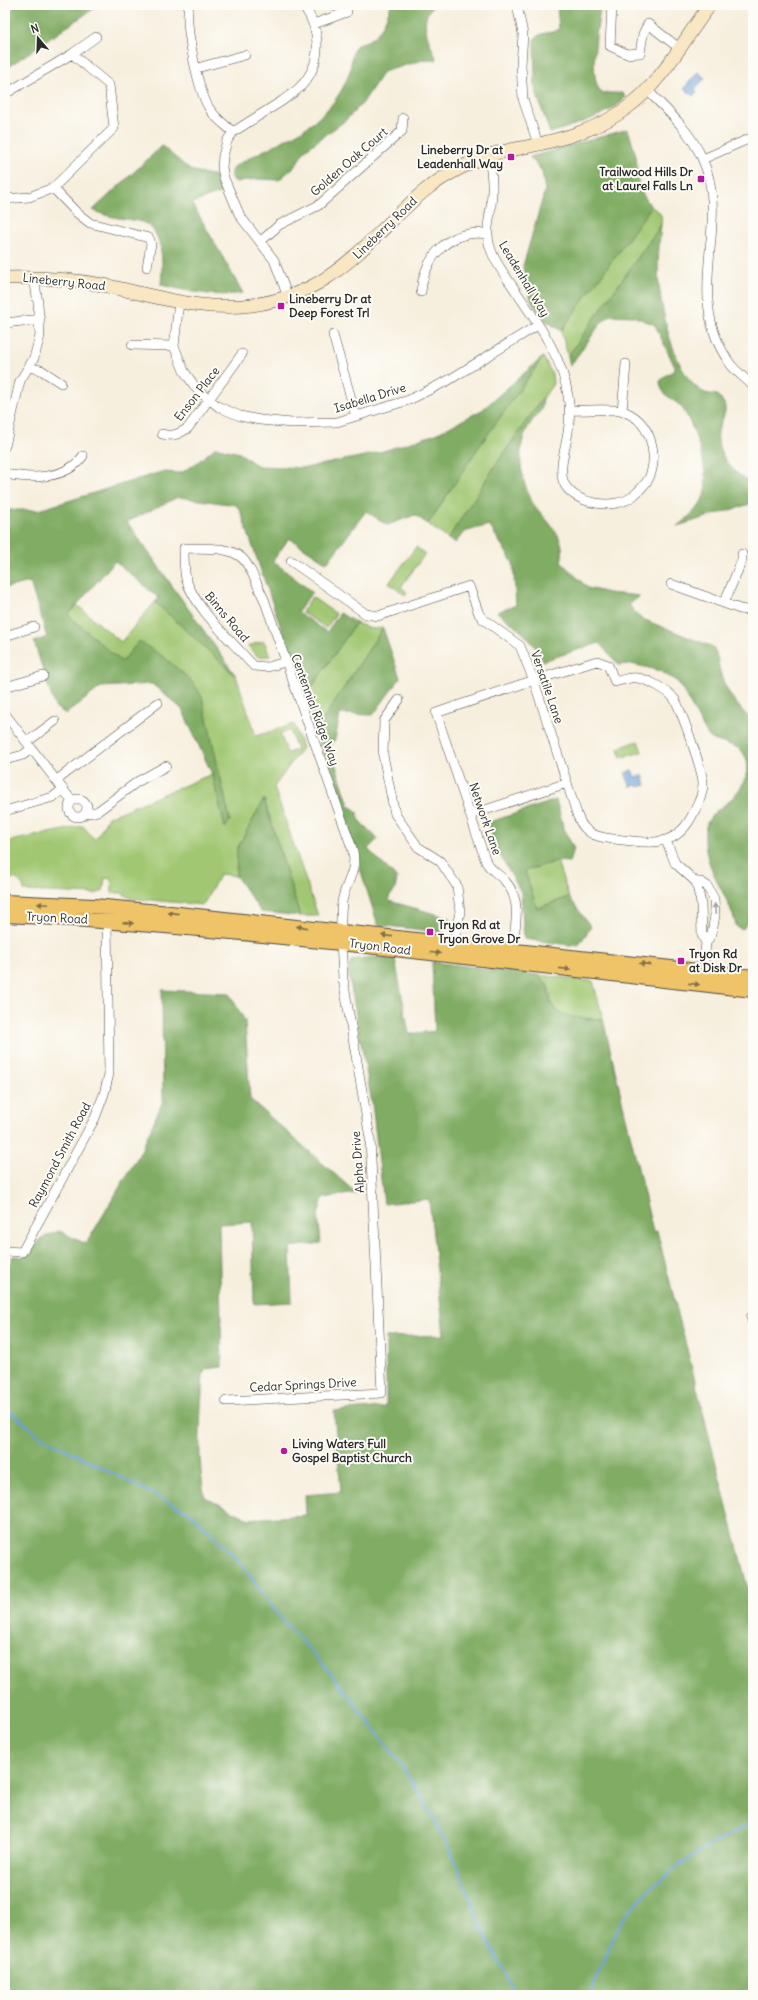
<svg xmlns="http://www.w3.org/2000/svg" width="758" height="2000" viewBox="0 0 758 2000" font-family="Delius,sans-serif">
<style>
.green{fill:#a1c772;stroke:#66794e;fill-rule:evenodd}
.forest{fill:#80ac64;stroke:#566c48}
.water{fill:#6ba0d8;stroke:#4b6682}
.lines{fill:none;stroke-linecap:round;stroke-linejoin:round}
.stream{stroke:#6ba0d8;stroke-width:2.5}
.street-casing{stroke:#4a4846;stroke-width:10}
.secondary-casing{stroke:#4a4846;stroke-width:14}
.primary-casing{stroke:#4a4846;stroke-width:16}
.street{stroke:#fff;stroke-width:9}
.secondary{stroke:#f9e7c3;stroke-width:13}
.primary{stroke:#efc469;stroke-width:14}
.oneway{fill:#837047}
.oneway2{fill:#a0a0a0}
.poi-dot{fill:#b5179e;stroke:#fdfcf7;stroke-width:1.5}
.labels{text-anchor:middle;stroke-width:4;stroke-linejoin:round;paint-order:stroke}
.poi-label{font-size:12px;font-weight:bold;fill:#2b2b2b;stroke:#fdfcf7;text-anchor:start}
.street-label{font-size:12px;fill:#2b2b2b;stroke:#fdfcf7}
</style>
<rect width="100%" height="100%" fill="#fdfcf7"/>
<filter id="ink" filterUnits="userSpaceOnUse"><feTurbulence type="fractalNoise" baseFrequency=".025" numOctaves="2"/><feDisplacementMap in="SourceGraphic" scale="8" xChannelSelector="R" yChannelSelector="G"/><feConvolveMatrix kernelMatrix="1 2 1 2 8 2 1 2 1" color-interpolation-filters="sRGB"/></filter>
<filter id="wash" filterUnits="userSpaceOnUse"><feTurbulence type="fractalNoise" baseFrequency=".012" numOctaves="4" result="noise"/><feDisplacementMap in="SourceGraphic" scale="16" xChannelSelector="R" yChannelSelector="G"/><feGaussianBlur stdDeviation="0.9" result="paint"/><feColorMatrix in="noise" values="0 0 0 0 0 0 0 0 0 0 0 0 0 0 0 0 0 1.4 0 .05"/><feComposite in="paint" operator="in"/></filter>
<g filter="url(#wash)">
<rect width="100%" height="100%" fill="#f7efde"/>
<path class="green" d="M651 207C660 211 663 215 661 225L568 356 561 331Z
M543 357 552 374 553 384 497 463 448 539 428 524 478 448Z
M416 547 425 554 401 587 407 592 405 595 389 583Z
M312 597 336 614 326 628 302 612Z
M155 602 236 676 256 736 294 724 302 748 274 787 318 916H300L264 799 237 849 236 876 220 874 203 905 130 898 122 893H112L111 878H105L103 891 95 894 24 891 23 885 17 879 5 878V842L83 826 94 839 98 835 108 817 212 774 225 827 230 820 202 697 122 662 68 615 77 605 121 642ZM290 730 297 750 287 753 280 733Z
M356 623 372 629 383 628 316 730 305 697Z
M264 641 270 656 258 657 248 646Z
M638 741 642 752 621 758 618 748Z
M557 861 569 897 537 908 525 871Z
M531 974 593 981 603 1019C588 1018 561 1020 552 1005 550 1001 551 997 550 993 548 982 542 977 531 974Z"/>
<path class="forest" d="M18 5H99L5 69V13Z
M391 5H435C416 18 430 43 437 60H423L383 72 362 104 346 120 305 150 295 166 279 180 257 179 236 182 231 178C231 176 230 172 232 169 234 164 293 137 304 129 324 116 341 97 349 74 352 66 351 54 355 47 359 42 364 43 369 40 382 33 386 18 391 5Z
M557 5H601C598 23 587 80 602 93H622L625 96C621 112 565 128 550 133L535 89 534 40C540 30 551 35 559 29Z
M628 129 636 156 639 188 651 207 561 331 545 320 533 304 525 281 523 266 545 190 542 171 530 157Z
M162 146 190 170 219 177 223 192 192 203 243 293C215 298 189 291 161 285 163 264 165 226 138 221 122 218 108 218 93 210Z
M661 225C659 245 657 266 659 286 663 316 675 379 705 393 708 394 713 394 717 395 720 398 725 403 725 408 726 415 719 424 718 432 715 452 734 477 753 482V503L677 526C688 518 703 506 705 491 709 471 694 424 682 408 674 398 660 396 660 381L666 375 675 370V367L655 325 633 316 610 315 601 323 570 366 568 356Z
M543 357 478 448 428 524 415 515 387 525 366 511 327 563 289 538 273 561 312 592 298 612 327 632 340 613 356 623 305 697 240 510 236 505 178 497 127 522 236 676 155 602 159 598 115 561 68 615 122 662 139 641 165 658 184 674 195 685 202 697 230 820 225 828 212 774 182 709 152 684 101 687 66 714 55 707 34 642 47 637 30 582 5 588V510H39L161 472 181 473 198 462 216 447C224 450 232 450 239 453 247 457 251 463 259 466L305 468 374 454 436 434 482 410Z
M543 397C543 413 537 413 530 424 521 437 519 456 522 472 523 480 527 491 530 498 541 520 569 532 561 562L588 588 609 593 640 596 629 605 640 618 713 647C719 657 718 668 722 678 730 698 738 706 753 722V895L748 921 744 928 741 929 736 926C729 893 702 869 705 831 707 814 721 809 731 799 741 790 752 772 746 758 739 740 719 747 708 736L678 682 660 671 645 667 631 664 619 665 599 643 543 661C534 639 515 626 497 612L516 605 513 563 489 525 464 532 455 543 448 539 497 463Z
M383 628 400 678 373 715 340 714 335 740 331 743V751L349 805 357 812 360 821 378 839 368 849 397 878 395 890 389 897V901L450 918 442 932 378 925 316 730Z
M264 799 300 916 261 912 236 876 237 849Z
M556 800 564 829 574 849 569 862 557 861 525 871 537 908 569 897 591 927 578 946 524 939 521 892 497 850 487 823Z
M371 957 395 959 409 1034 435 1031 432 962 531 974C552 982 546 987 551 1004 561 1020 587 1018 603 1019L653 1232 657 1231 753 1609V1995H5V1273L13 1256 23 1257 41 1238 59 1231 86 1244 140 1153 163 1101 162 990 229 993 245 1021 250 1099 356 1193 323 1198 318 1215 321 1243 290 1247 292 1302 254 1304 252 1222 219 1224 222 1367 206 1369 203 1374C201 1415 196 1458 205 1497L249 1519 306 1515 305 1495 341 1492 334 1411 386 1407V1337L444 1335 429 1199 384 1204 372 1103 348 970 351 961 356 959Z"/>
<path class="water" d="M698 72 705 78 695 89 697 92 693 96 684 88Z
M632 770 635 777 643 775 646 785 638 787 637 785 631 787 625 773Z"/>
<g class="lines">
<path class="stream" d="M5 1407 40 1436 192 1514 242 1565 280 1617 335 1678 401 1764 437 1824 456 1863 486 1937 517 1995
M592 1995 595 1980 618 1928 625 1916 647 1891 673 1870 704 1848 753 1822"/>
</g>
</g>
<g filter="url(#ink)">
<g class="lines">
<defs>
<path id="street" d="M189 5C184 24 198 90 209 108 214 117 225 125 233 132
M517 5 523 34 521 65 523 99 538 144
M612 5 610 46 627 54 640 53 643 34 648 24 679 48
M751 5 753 7
M314 24 347 12
M197 68 245 55
M647 90C668 111 690 131 702 158 733 226 680 295 731 365 737 372 746 379 753 386
M5 94 72 54 96 37
M487 155C493 171 493 188 491 206 489 221 485 235 491 250 495 262 504 274 511 284 534 319 562 353 568 396 570 408 570 420 568 432 566 448 557 471 565 485 577 505 616 510 633 496 639 491 645 485 649 478 660 454 649 417 621 411 605 408 586 411 570 410
M703 159 753 137
M53 188 77 213 90 223 149 238 151 244 147 267
M5 199 29 197 53 188 114 128 109 85 72 54
M260 242 279 225 319 205 402 131 403 118
M421 292C423 265 440 239 468 234 474 233 481 233 487 234
M288 297 274 260 240 216 224 178 222 168 223 156 227 141 233 132C249 122 266 111 282 101 287 97 294 93 299 88 323 65 322 31 303 5
M179 302 174 346 184 371 198 391 219 407 240 416 260 420 292 423 337 422 409 400 449 380 538 325
M5 323 40 319
M333 335 356 416
M132 345 174 346
M29 367 41 370 61 383
M622 412 626 364
M162 434C173 437 179 434 188 428L242 354
M5 446 20 381 34 358 40 336 38 303 34 277
M5 474C31 479 66 480 83 456
M291 561 366 614 378 616 469 586 479 614 483 619 520 646 534 681 578 817C586 838 603 838 623 840 656 844 678 846 694 812 699 803 703 794 703 783 703 772 682 712 675 700 670 691 647 679 637 678 630 677 622 680 615 682L608 665 597 661 522 684 436 713 486 862C491 871 499 874 505 881 523 900 515 928 512 950
M671 584 740 609 753 611
M724 603 742 560V554
M5 636 34 627
M5 687 43 676
M399 700 384 721 383 755 395 814 418 847 440 861 457 886 460 912 453 944
M5 714 72 801
M27 742 55 721
M5 760 23 755 31 749
M57 780 158 703
M69 808a9 9 0 1 1 18 0a9 9 0 1 1-18 0Z
M5 811 53 797 62 790
M86 811 91 813 98 811 137 782 166 766
M470 815 567 783
M666 840 675 863 696 882H701L707 886 714 899 715 915 712 933 706 943 703 971
M696 882 701 903 702 935 706 943
M5 1251 22 1252 95 1118 104 1094 109 1074 107 921
M753 1317H751L753 1324
M226 1401 382 1393 370 1138 343 979C342 953 339 927 342 902 345 882 357 874 353 851L264 599C258 588 251 566 242 558 227 545 202 549 184 548 184 558 184 570 186 579 195 608 228 637 248 660L254 666 268 667 285 662"/>
<path id="secondary" d="M5 278C38 277 70 279 103 285 152 295 201 312 252 305 335 294 365 241 423 192 436 181 452 172 468 164 486 154 506 151 526 147 563 139 598 130 628 107 663 81 684 39 710 5"/>
<path id="primary" d="M5 902 94 906 170 913 753 977
M5 915C255 928 504 963 753 990"/>
</defs>
<use href="#street" class="street-casing"/>
<use href="#secondary" class="secondary-casing"/>
<use href="#primary" class="primary-casing"/>
<use href="#street" class="street"/>
<use href="#secondary" class="secondary"/>
<use href="#primary" class="primary"/>
</g>
<defs><path id="oneway-solid" d="M-6-.8H1V-3.2L6.5 0L1 3.2V.8H-6Z"/></defs>
<g class="oneway">
<use href="#oneway-solid" transform="translate(43 904) rotate(-177)"/>
<use href="#oneway-solid" transform="translate(173 913) rotate(-174)"/>
<use href="#oneway-solid" transform="translate(128 923) rotate(5)"/>
<use href="#oneway-solid" transform="translate(302 927) rotate(-174)"/>
<use href="#oneway-solid" transform="translate(387 936) rotate(-174)"/>
<use href="#oneway-solid" transform="translate(435 953) rotate(7)"/>
<use href="#oneway-solid" transform="translate(645 964) rotate(-174)"/>
<use href="#oneway-solid" transform="translate(565 969) rotate(6)"/>
<use href="#oneway-solid" transform="translate(694 984) rotate(6)"/>
</g>
<use class="oneway2" href="#oneway-solid" transform="translate(715 909) rotate(-94)"/>
</g>
<g class="poi-dot">
<rect x="507" y="153" width="8" height="8" rx="2"/>
<rect x="697" y="175" width="8" height="8" rx="2"/>
<rect x="277" y="302" width="8" height="8" rx="2"/>
<rect x="426" y="928" width="8" height="8" rx="2"/>
<rect x="677" y="957" width="8" height="8" rx="2"/>
<circle cx="284" cy="1451" r="4"/>
</g>
<g class="labels">
<g class="poi-label">
<text x="503" y="154" text-anchor="end">Lineberry Dr at<tspan x="503" dy="14">Leadenhall Way</tspan></text>
<text x="693" y="176" text-anchor="end">Trailwood Hills Dr<tspan x="693" dy="14">at Laurel Falls Ln</tspan></text>
<text x="289" y="303">Lineberry Dr at<tspan x="289" dy="14">Deep Forest Trl</tspan></text>
<text x="438" y="929">Tryon Rd at<tspan x="438" dy="14">Tryon Grove Dr</tspan></text>
<text x="689" y="958">Tryon Rd<tspan x="689" dy="14">at Disk Dr</tspan></text>
<text x="292" y="1448">Living Waters Full<tspan x="292" dy="14">Gospel Baptist Church</tspan></text>
</g>
<g class="street-label">
<text transform="translate(349 162) rotate(-41)" y="4">Golden Oak Court</text>
<text transform="translate(385 228) rotate(-44)" y="4">Lineberry Road</text>
<text transform="translate(524 279) rotate(59)" y="4">Leadenhall Way</text>
<text transform="translate(64 282) rotate(6)" y="4">Lineberry Road</text>
<text transform="translate(197 394) rotate(-52)" y="4">Enson Place</text>
<text transform="translate(370 398) rotate(-17)" y="4">Isabella Drive</text>
<text transform="translate(227 617) rotate(50)" y="4">Binns Road</text>
<text transform="translate(547 687) rotate(71)" y="4">Versatile Lane</text>
<text transform="translate(315 710) rotate(70)" y="4">Centennial Ridge Way</text>
<text transform="translate(485 819) rotate(71)" y="4">Network Lane</text>
<text transform="translate(57 918) rotate(3)" y="4">Tryon Road</text>
<text transform="translate(380 947) rotate(7)" y="4">Tryon Road</text>
<text transform="translate(60 1155) rotate(-62)" y="4">Raymond Smith Road</text>
<text transform="translate(358 1162) rotate(-94)" y="4">Alpha Drive</text>
<text transform="translate(303 1385) rotate(-3)" y="4">Cedar Springs Drive</text>
</g>
</g>
<rect width="758" height="2000" fill="none" stroke="#fdfcf7" stroke-width="20"/>
<g transform="translate(38 38) rotate(341)" stroke="#fdfcf7" stroke-width="3" paint-order="stroke">
<path d="M0-3L7 15L0 10L-7 15Z" fill="#2b2b2b"/>
<text y="-6" font-size="11" font-weight="bold" text-anchor="middle" fill="#2b2b2b">N</text>
</g>
</svg>
